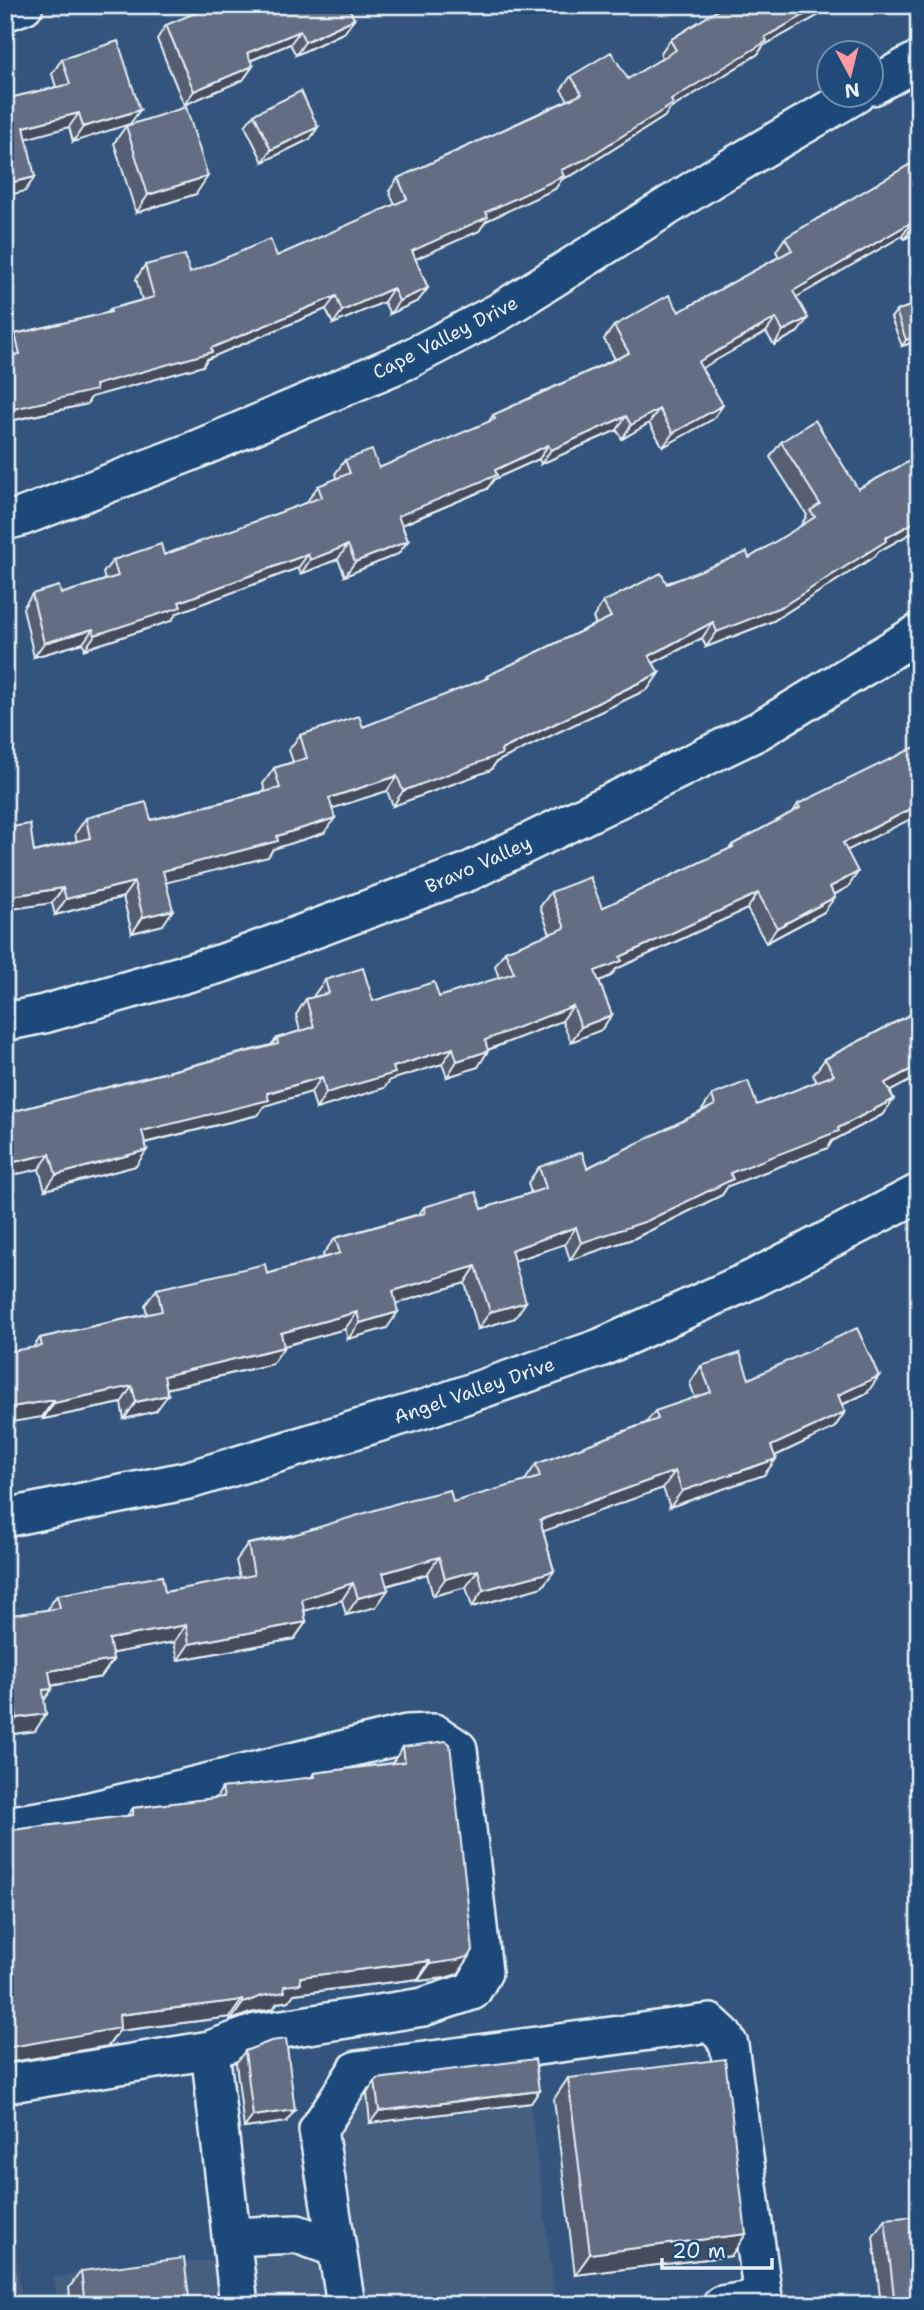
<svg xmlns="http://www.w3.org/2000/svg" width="924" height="2310" viewBox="0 0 924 2310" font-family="'Shantell Sans',sans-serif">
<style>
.built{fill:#445f81}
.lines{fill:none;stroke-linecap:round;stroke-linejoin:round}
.minor-casing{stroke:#e8f1f8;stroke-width:42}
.minor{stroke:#1f4a7a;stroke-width:37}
.wall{fill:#555f71;stroke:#e8f1f8;stroke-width:2}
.shaded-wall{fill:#454d5c;stroke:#e8f1f8;stroke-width:2}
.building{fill:#636e83;stroke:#e8f1f8;stroke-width:2}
.labels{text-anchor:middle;stroke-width:7;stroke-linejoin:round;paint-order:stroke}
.street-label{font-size:19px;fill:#e8f1f8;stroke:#1f4a7a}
</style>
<rect width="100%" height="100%" fill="#33557d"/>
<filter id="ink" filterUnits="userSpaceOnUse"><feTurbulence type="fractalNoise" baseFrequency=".0143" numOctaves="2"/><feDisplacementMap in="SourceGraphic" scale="14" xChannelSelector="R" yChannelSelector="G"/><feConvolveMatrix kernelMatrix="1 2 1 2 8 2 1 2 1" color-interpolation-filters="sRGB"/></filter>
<g filter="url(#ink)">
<path class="built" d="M521 2030 556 2305H58L54 2277 312 2249 302 2124 341 2054Z
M5 2140 22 2305H5Z"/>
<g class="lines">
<defs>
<path id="minor" d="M5 12 24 5
M872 86 919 60
M5 521 21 517 188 453 405 361 499 312 713 178 856 94
M5 1022 44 1014 223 963 468 872 758 731 919 633
M5 1518 189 1480 427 1408 600 1348 755 1278 919 1193
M5 1826 70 1816 407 1734 434 1733 458 1749 483 1972 472 1991 423 2007 257 2033 210 2050 5 2084
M210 2050 239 2305
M231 2237 297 2234 336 2248
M346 2305 318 2130 357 2070 710 2023 722 2034 729 2045 764 2305
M721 2305 763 2298"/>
</defs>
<use href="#minor" class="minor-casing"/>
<use href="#minor" class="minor"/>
</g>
<path class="wall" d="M726 5H837L763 46 758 54 670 109 664 117 574 174 562 179 555 189 486 221 479 231 415 259 428 288 418 301 390 314 384 302 333 324 326 309 207 359 203 366 91 397 87 404 6 422 5 424V357H8L6 348 15 334 107 313 110 309 142 300 136 279 145 265 190 273 277 256 395 205 389 191 398 178 568 100 561 90 571 76 628 79 663 58 660 54 670 40Z
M166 25 345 32 296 55 290 44 250 61 253 66 243 80 184 105 157 39Z
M62 59 140 110 73 142 69 127 26 138 25 191 5 99 56 87 52 74Z
M254 114 318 127 310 139 263 162 245 126Z
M126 126 196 194 136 213 114 143Z
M919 159V231L904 239 902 236 796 297 798 332 774 345 766 332 701 368 723 405 713 419 663 447 649 423 622 439 617 430 541 464 539 459 494 479 487 489 402 525 408 541 398 554 345 576 338 559 301 574 298 568 177 613 171 621 85 649 83 643 34 657 23 608 32 594H61L105 580 103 573 113 560 164 555 309 502 308 500 318 486 337 479 335 474 345 460 379 468 488 423 493 415 615 359 604 339 614 326 679 312 779 257 776 251 785 238Z
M919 303V340L902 346 891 318 896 311Z
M781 442 858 489 919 456V529L879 551 875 556 773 621 706 647 702 638 653 663 659 673 648 689 496 762 491 770 393 806 387 791 332 808 324 833 273 849 268 857 166 882 163 925 132 933 123 897 55 915 52 903 34 852 77 841 75 834 86 818 151 820 265 791 263 784 274 768 293 762 289 750 300 735 363 727 484 680 487 676 596 624 593 618 603 602 749 558 800 527 807 515 770 457Z
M798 804 847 850 848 887 834 895 824 912 766 943 747 909 616 969 611 976 599 981 612 1015 601 1030 571 1042 562 1021 488 1050 478 1067 447 1077 442 1064 390 1080 384 1088 316 1109 311 1092 264 1106 258 1115 145 1143 136 1166 45 1190 39 1169 11 1112 271 1045 277 1038 300 1031 296 1015 306 999 315 997 314 995 325 980 373 1001 439 997 499 978 495 966 505 951 550 934 540 907 551 892 602 908 729 849 732 845 793 812Z
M919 1010V1076L890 1091 894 1099 882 1115 832 1141 828 1148 728 1186 722 1195 635 1238 570 1260 565 1244 514 1261 515 1318 478 1329 465 1283 396 1303 387 1328 348 1339 345 1329 284 1346 272 1364 166 1389 156 1411 124 1419 121 1403 43 1419 33 1348 40 1338 147 1314 145 1305 157 1289 267 1274 324 1257 323 1254 335 1238 419 1214 424 1207 482 1209 531 1193 528 1183 539 1167 587 1168 700 1113 712 1095 757 1105 817 1082 813 1075 825 1059Z
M701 1366 749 1379 867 1393 842 1405 845 1412 834 1428 775 1456 776 1459 764 1475 670 1507 663 1488 543 1531 554 1571 542 1587 472 1607 466 1587 433 1596 427 1574 387 1586 376 1607 346 1615 342 1600 304 1611 306 1622 294 1639 178 1660 174 1642 112 1653 113 1660 101 1677 51 1686 52 1689 44 1700 35 1731 5 1735V1616L47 1610 57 1595 165 1592 240 1578 236 1561 248 1544 453 1502 524 1482 536 1464 646 1423 655 1411 695 1398 690 1383Z
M403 1747 470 1956 458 1974 445 1978 418 1981V1979L294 1994 289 2001 277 2003 273 2009 250 2013 231 2020 230 2017 119 2031 108 2046 5 2063V1831L127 1816 133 1808 216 1798 222 1788 311 1778 314 1773 392 1763Z
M245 2051 286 2122 244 2128 236 2063Z
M568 2078 746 2234 731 2256 575 2275 554 2099Z
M377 2079 539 2091 531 2103 370 2123 367 2093Z
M885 2219 919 2305H881L873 2237Z
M81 2271 190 2305H71L69 2288Z"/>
<path class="shaded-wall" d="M822 5H837L763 46 758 54 670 109 664 117 574 174 562 179 555 189 486 221 479 231 402 265 412 251 561 170 671 100 765 37Z
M354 19 345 32 296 55 305 42Z
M300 31 290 44 237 66 247 53Z
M253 66 243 80 184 105 194 91Z
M140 110 130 124 73 142 83 127Z
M79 113 69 127 14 142 24 127Z
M318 127 310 139 263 162 271 150Z
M208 176 196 194 136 213 148 195Z
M35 177 25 191 5 196V184Z
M912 222 902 236 783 305 793 291Z
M919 223V231L904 239 914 225Z
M393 288 384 302 333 324 342 311Z
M428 288 418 301 390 314 399 301Z
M336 296 326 309 207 359 203 366 91 397 87 404 5 422V411L95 385 211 348Z
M776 318 766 332 688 376 698 362Z
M808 318 798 332 774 345 783 331Z
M919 335V340L902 346 906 340Z
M723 405 713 419 663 447 673 433Z
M659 409 649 423 622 439 631 425Z
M626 416 617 430 541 464 551 450Z
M548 445 539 459 494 479 487 489 389 530 398 516Z
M919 520V529L879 551 875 556 773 621 706 647 717 632Z
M408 541 398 554 345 576 355 562Z
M348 545 338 559 301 574 310 560Z
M308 554 298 568 177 613 171 621 85 649 95 635 179 602Z
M713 622 702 638 638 671 649 656Z
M93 629 83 643 34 657 44 643Z
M659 673 648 689 496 762 491 770 393 806 403 791 501 750Z
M397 776 387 791 318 813 329 798Z
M919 805V815L832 858 843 843Z
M335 818 324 833 273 849 268 857 153 886 163 871Z
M858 872 848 887 819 903 830 887Z
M134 882 123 897 55 915 66 899Z
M63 888 52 903 5 910V897Z
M758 893 747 909 616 969 611 976 584 987 595 971 620 957Z
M835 897 824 912 766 943 777 928Z
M173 910 163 925 132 933 143 917Z
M573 1006 562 1021 474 1055 485 1040Z
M612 1015 601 1030 571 1042 581 1027Z
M453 1048 442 1064 390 1080 384 1088 316 1109 326 1093 393 1067Z
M488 1051 478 1067 447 1077 457 1061Z
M919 1065V1076L874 1100 885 1083Z
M322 1077 311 1092 264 1106 258 1115 131 1146 142 1131Z
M894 1099 882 1115 832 1141 828 1148 728 1186 722 1195 635 1238 570 1260 581 1243 730 1173 838 1128Z
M147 1150 136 1166 45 1190 56 1175Z
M50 1154 39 1169 5 1177V1164Z
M576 1227 565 1244 499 1266 511 1250Z
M476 1266 465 1283 381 1308 393 1291Z
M526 1302 515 1318 478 1329 490 1312Z
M357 1312 345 1329 269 1350 281 1333Z
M398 1312 387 1328 348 1339 360 1323Z
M284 1347 272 1364 152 1392 164 1376Z
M879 1376 867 1393 826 1412 838 1395Z
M132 1386 121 1403 43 1419 54 1403Z
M168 1395 156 1411 124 1419 136 1402Z
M54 1400 42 1417 5 1423V1408Z
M845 1412 834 1428 760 1463 771 1446Z
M776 1459 764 1475 670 1507 682 1491Z
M675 1471 663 1488 528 1537 540 1520Z
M439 1557 427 1574 371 1590 383 1573Z
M478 1570 466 1587 433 1596 445 1579Z
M554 1571 542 1587 472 1607 483 1590Z
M353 1583 342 1600 290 1615 302 1599Z
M388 1590 376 1607 346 1615 358 1598Z
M306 1622 294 1639 178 1660 189 1644Z
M186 1625 174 1642 97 1656 109 1639Z
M113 1660 101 1677 37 1688 49 1671Z
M52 1689 40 1706 43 1690Z
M14 1702 5 1715V1703Z
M46 1714 35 1731 5 1735 17 1718Z
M470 1956 458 1974 445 1978 418 1981 430 1964Z
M430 1961 418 1979 294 1994 289 2001 277 2003 273 2009 250 2013 231 2020 243 2003 284 1986 300 1977Z
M242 2000 230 2017 119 2031 108 2046 5 2063V2048L119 2015Z
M539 2091 531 2103 370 2123 379 2111Z
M295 2110 286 2122 244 2128 253 2116Z
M746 2234 731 2256 575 2275 590 2254Z"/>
<path class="building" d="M214 5H348L354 19 305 42 300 31 247 53 253 66 194 91 166 25Z
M726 5H822L765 37 767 41 671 100 673 104 584 160 561 170 564 176 486 212 488 217 412 251 428 288 399 301 393 288 342 311 336 296 211 348 212 352 95 385 96 390 5 411V357L20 354 15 334 111 312 110 309 154 297 145 265 185 255 190 273 270 239 277 256 407 199 398 178 582 94 571 76 611 52 628 79 676 50 670 40Z
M118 41 140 110 83 127 79 113 24 127 35 177 5 184V99L70 84 62 59Z
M301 91 318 127 271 150 254 114Z
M186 107 208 176 148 195 126 126Z
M919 159V223L914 225 912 222 793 291 808 318 783 331 776 318 698 362 723 405 673 433 659 409 631 425 626 416 551 450 548 445 495 470 497 475 398 516 408 541 355 562 348 545 310 560 308 554 179 602 181 607 95 635 93 629 44 643 32 594 59 586 61 594 118 576 113 560 161 544 164 555 322 497 318 486 350 473 345 460 372 450 379 468 495 419 493 415 629 353 614 326 669 295 679 312 792 250 785 238Z
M919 303V335L906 340 896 311Z
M815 420 858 489 919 456V520L885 538 886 541 783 606 717 632 713 622 649 656 659 673 501 750 502 754 403 791 397 776 329 798 335 818 277 836 278 841 163 871 173 910 143 917 134 882 66 899 63 888 5 897V828L30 824 34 852 90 838 86 818 146 802 151 820 280 788 274 768 307 758 300 735 359 716 363 727 488 678 487 676 611 617 603 602 661 573 667 584 747 552 749 558 815 517 810 511 820 504 781 442Z
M919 745V805L843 843 858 872 830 887 835 897 777 928 758 893 620 957 622 961 595 971 612 1015 581 1027 573 1006 485 1040 488 1051 457 1061 453 1048 393 1067 395 1073 326 1093 322 1077 267 1093 269 1100 142 1131 147 1150 56 1175 50 1154 5 1164V1107L10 1106 11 1112 278 1044 277 1038 314 1027 306 999 329 993 325 980 363 968 373 1001 434 982 439 997 514 973 505 951 565 928 551 892 590 877 602 908 733 847 732 845 800 808 798 804Z
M919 1010V1065L885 1083 894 1099 838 1128 839 1131 730 1173 733 1179 647 1221 581 1243 576 1227 511 1250 526 1302 490 1312 476 1266 393 1291 398 1312 360 1323 357 1312 281 1333 284 1347 164 1376 168 1395 136 1402 132 1386 54 1403V1400L5 1408V1352L42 1346 40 1338 162 1311 157 1289 265 1264 267 1274 340 1253 335 1238 425 1213 424 1207 476 1192 482 1209 546 1188 539 1167 582 1152 587 1168 715 1105 712 1095 748 1081 757 1105 834 1075 825 1059Z
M857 1328 879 1376 838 1395 845 1412 771 1446 776 1459 682 1491 675 1471 540 1520 554 1571 483 1590 478 1570 445 1579 439 1557 383 1573 388 1590 358 1598 353 1583 302 1599 306 1622 189 1644 186 1625 109 1639 113 1660 49 1671 52 1689 43 1690 46 1714 17 1718 14 1702 5 1703V1616L60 1608 57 1595 162 1576 165 1592 254 1575 248 1544 280 1539 408 1500 450 1490 453 1502 540 1477 536 1464 658 1419 655 1411 711 1392 701 1366 740 1353 749 1379Z
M446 1741 450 1744 473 1950 470 1956 457 1960 430 1964V1961L300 1977 301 1984 284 1986 285 1992 262 1996 243 2003 242 2000 119 2015 120 2028 5 2048V1831L133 1815V1808L224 1797 222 1788 315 1777 314 1773 405 1762 403 1747Z
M286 2039 295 2110 253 2116 245 2051 271 2041Z
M535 2059 539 2091 379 2111 375 2081 377 2079Z
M725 2059 746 2234 590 2254 568 2078Z
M919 2216V2305H895L885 2219Z
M184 2258 190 2305H85L81 2271Z"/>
</g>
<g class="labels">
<g class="street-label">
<text transform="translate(445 337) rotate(-27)" y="7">Cape Valley Drive</text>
<text transform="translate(478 864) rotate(-24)" y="7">Bravo Valley</text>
<text transform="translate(474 1390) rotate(-19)" y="7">Angel Valley Drive</text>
</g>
</g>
<rect width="924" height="2310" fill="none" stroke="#1f4a7a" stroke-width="28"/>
<rect x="14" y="14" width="896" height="2282" fill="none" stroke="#e8f1f8" stroke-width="2.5" filter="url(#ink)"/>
<g transform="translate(850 74) rotate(173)"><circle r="33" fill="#1f4a7a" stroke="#6f8dac" stroke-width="2"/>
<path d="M0-5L12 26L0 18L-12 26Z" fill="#ff9aa2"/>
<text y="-10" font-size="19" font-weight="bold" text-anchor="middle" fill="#e8f1f8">N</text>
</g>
<path d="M662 2258v10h110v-10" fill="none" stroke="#e8f1f8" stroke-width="3.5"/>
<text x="672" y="2258" font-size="21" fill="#e8f1f8" stroke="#1f4a7a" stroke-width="5" paint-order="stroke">20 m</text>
</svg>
